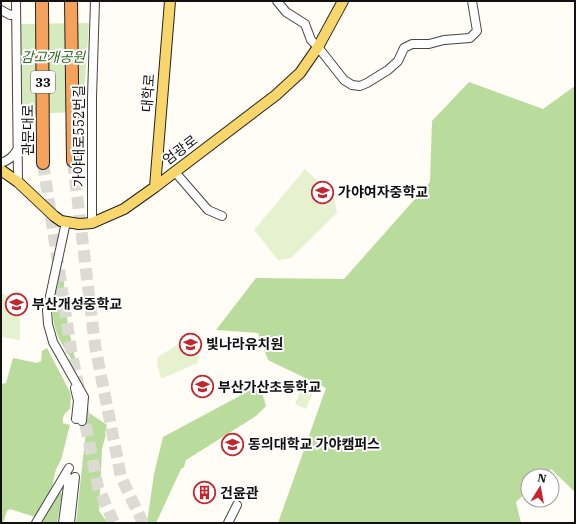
<svg xmlns="http://www.w3.org/2000/svg" width="576" height="524" viewBox="0 0 576 524" font-family="'IBM Plex Serif','Noto Sans KR',serif">
<style>
.green{fill:#d5ebbd}
.forest{fill:#b9dc9c}
.pitch{fill:#e6f2cf}
.lines{fill:none;stroke-linecap:round;stroke-linejoin:round}
.highway-tunnel{stroke:#dbdad3;stroke-width:12;stroke-dasharray:12 6;stroke-linecap:butt}
.minor-casing{stroke:#444;stroke-width:10}
.major-casing{stroke:#222;stroke-width:12}
.highway-casing{stroke:#222;stroke-width:14}
.minor{stroke:#fff;stroke-width:8}
.major{stroke:#f9d66b;stroke-width:10}
.highway{stroke:#f5a25d;stroke-width:12}
.labels{text-anchor:middle;stroke-width:4;stroke-linejoin:round;paint-order:stroke}
.shield{fill:#fff;stroke:#585858;stroke-width:1}
.shield-label{font-size:13px;font-weight:bold;fill:#111}
.park-label{font-size:14px;font-style:italic;fill:#2f6b1f;stroke:#fff}
.street-label{font-size:14px;fill:#111;stroke:#fff}
.poi-label{font-size:14px;font-weight:bold;fill:#111;stroke:#fff;text-anchor:start}
</style>
<rect width="100%" height="100%" fill="#fffdf5"/>
<path class="green" d="M89 23 83 112 20 114V24Z"/>
<path class="forest" d="M469 82 543 109 575 86V492L551 469 544 476H528V491L516 502 521 523H278L326 388 268 360 258 333 216 330 256 278 344 279 430 182 432 121Z
M61 278H64C64 308 70 340 78 369 67 351 52 334 53 311 53 301 57 290 59 280Z
M47 348 70 392 71 397 70 409C65 413 62 416 63 423L70 425 61 460 56 469 52 487 35 517 10 509 7 511 3 523H1V384L6 383 13 358 37 363 41 361 42 351Z
M260 385 266 406 256 416 186 460 184 467 181 469 156 523H147L154 474 163 437Z
M88 412 107 425 105 433 106 434 102 449 99 511 108 523H76Z
M59 491 61 492 62 495 57 523H42Z"/>
<path class="pitch" d="M305 169 334 197 337 213 291 258 278 260 254 230Z
M1 294 20 299V340L1 337Z
M193 335 199 347 198 363 161 379 157 363 158 357Z
M303 384 315 388 306 409 295 404Z"/>
<g class="lines">
<path class="highway-tunnel" d="M73 161 95 345 121 477 143 523
M43 163 71 350 79 389
M82 407 98 487 114 523"/>
<defs>
<path id="minor" d="M16 1 18 182
M277 1 286 12 305 24 311 40 318 47 344 80 352 85 360 86 367 83 388 70 398 61 404 48 412 44H429L444 40 470 38 477 31 472 1
M1 10 10 15 16 14
M1 163C9 160 13 157 17 150
M175 172 208 210 222 216
M66 222 47 310 48 324 53 342 84 397 82 421
M92 223V97L95 1
M75 388 78 401 76 419
M36 523 69 468
M63 523 69 478
M70 523 75 477
M228 523 237 505"/>
<path id="major" d="M1 170 18 182 54 216 61 221 79 224 92 223 124 209 155 187 276 95 300 73 318 47 343 1
M155 187 170 1"/>
<path id="highway" d="M42 1 43 163
M71 1 73 161"/>
</defs>
<use href="#minor" class="minor-casing"/>
<use href="#major" class="major-casing"/>
<use href="#highway" class="highway-casing"/>
<use href="#minor" class="minor"/>
<use href="#major" class="major"/>
<use href="#highway" class="highway"/>
</g>
<defs>
<symbol id="school-ring" viewBox="-11 -11 22 22"><circle r="9.5" fill="#fff" stroke="#c4262e" stroke-width="1.5"/><path d="M0-5L7-2L0 1L-7-2ZM-4 1L0 2.5L4 1V4Q0 6-4 4Z" fill="#c4262e"/></symbol>
<symbol id="university-ring" viewBox="-11 -11 22 22"><circle r="9.5" fill="#fff" stroke="#c4262e" stroke-width="1.5"/><path d="M0-5L7-2L0 1L-7-2ZM-4 1L0 2.5L4 1V4Q0 6-4 4Z" fill="#c4262e"/></symbol>
<symbol id="building-ring" viewBox="-11 -11 22 22"><circle r="9.5" fill="#fff" stroke="#c4262e" stroke-width="1.5"/><path d="M-4-6H4V6H1V3H-1V6H-4ZM-2.5-4.3h1.7v1.8h-1.7ZM.8-4.3h1.7v1.8H.8ZM-2.5-1h1.7V.8h-1.7ZM.8-1h1.7V.8H.8Z" fill="#c4262e"/></symbol>
</defs>
<g fill-rule="evenodd">
<use href="#school-ring" x="310" y="180" width="25" height="25"/>
<use href="#school-ring" x="4" y="292" width="25" height="25"/>
<use href="#school-ring" x="178" y="332" width="25" height="25"/>
<use href="#school-ring" x="190" y="374" width="25" height="25"/>
<use href="#university-ring" x="220" y="432" width="25" height="25"/>
<use href="#building-ring" x="192" y="480" width="25" height="25"/>
</g>
<g class="labels">
<rect class="shield" x="31" y="71" width="24" height="22" rx="3"/>
<g class="shield-label">
<text x="43" y="87">33</text>
</g>
<g class="park-label">
<text x="53" y="62">감고개공원</text>
</g>
<g class="street-label">
<text transform="translate(148 93) rotate(-86)" y="5">대학로</text>
<text transform="translate(28 130) rotate(-90)" y="5">관문대로</text>
<text transform="translate(79 136) rotate(-90)" y="5">가야대로552번길</text>
<text transform="translate(180 150) rotate(-37)" y="5">엄광로</text>
</g>
<g class="poi-label">
<text x="338" y="197">가야여자중학교</text>
<text x="32" y="309">부산개성중학교</text>
<text x="206" y="349">빛나라유치원</text>
<text x="218" y="392">부산가산초등학교</text>
<text x="248" y="449">동의대학교 가야캠퍼스</text>
<text x="220" y="498">건윤관</text>
</g>
</g>
<rect width="576" height="524" fill="none" stroke="#111111" stroke-width="4"/>
<g transform="translate(540 488) rotate(11)"><circle r="19" fill="#ffffff" stroke="#a0a0a0"/>
<path d="M0-3L7 15L0 10L-7 15Z" fill="#c4262e"/>
<text y="-6" font-size="11" font-weight="bold" text-anchor="middle" fill="#111111">N</text>
</g>
</svg>
